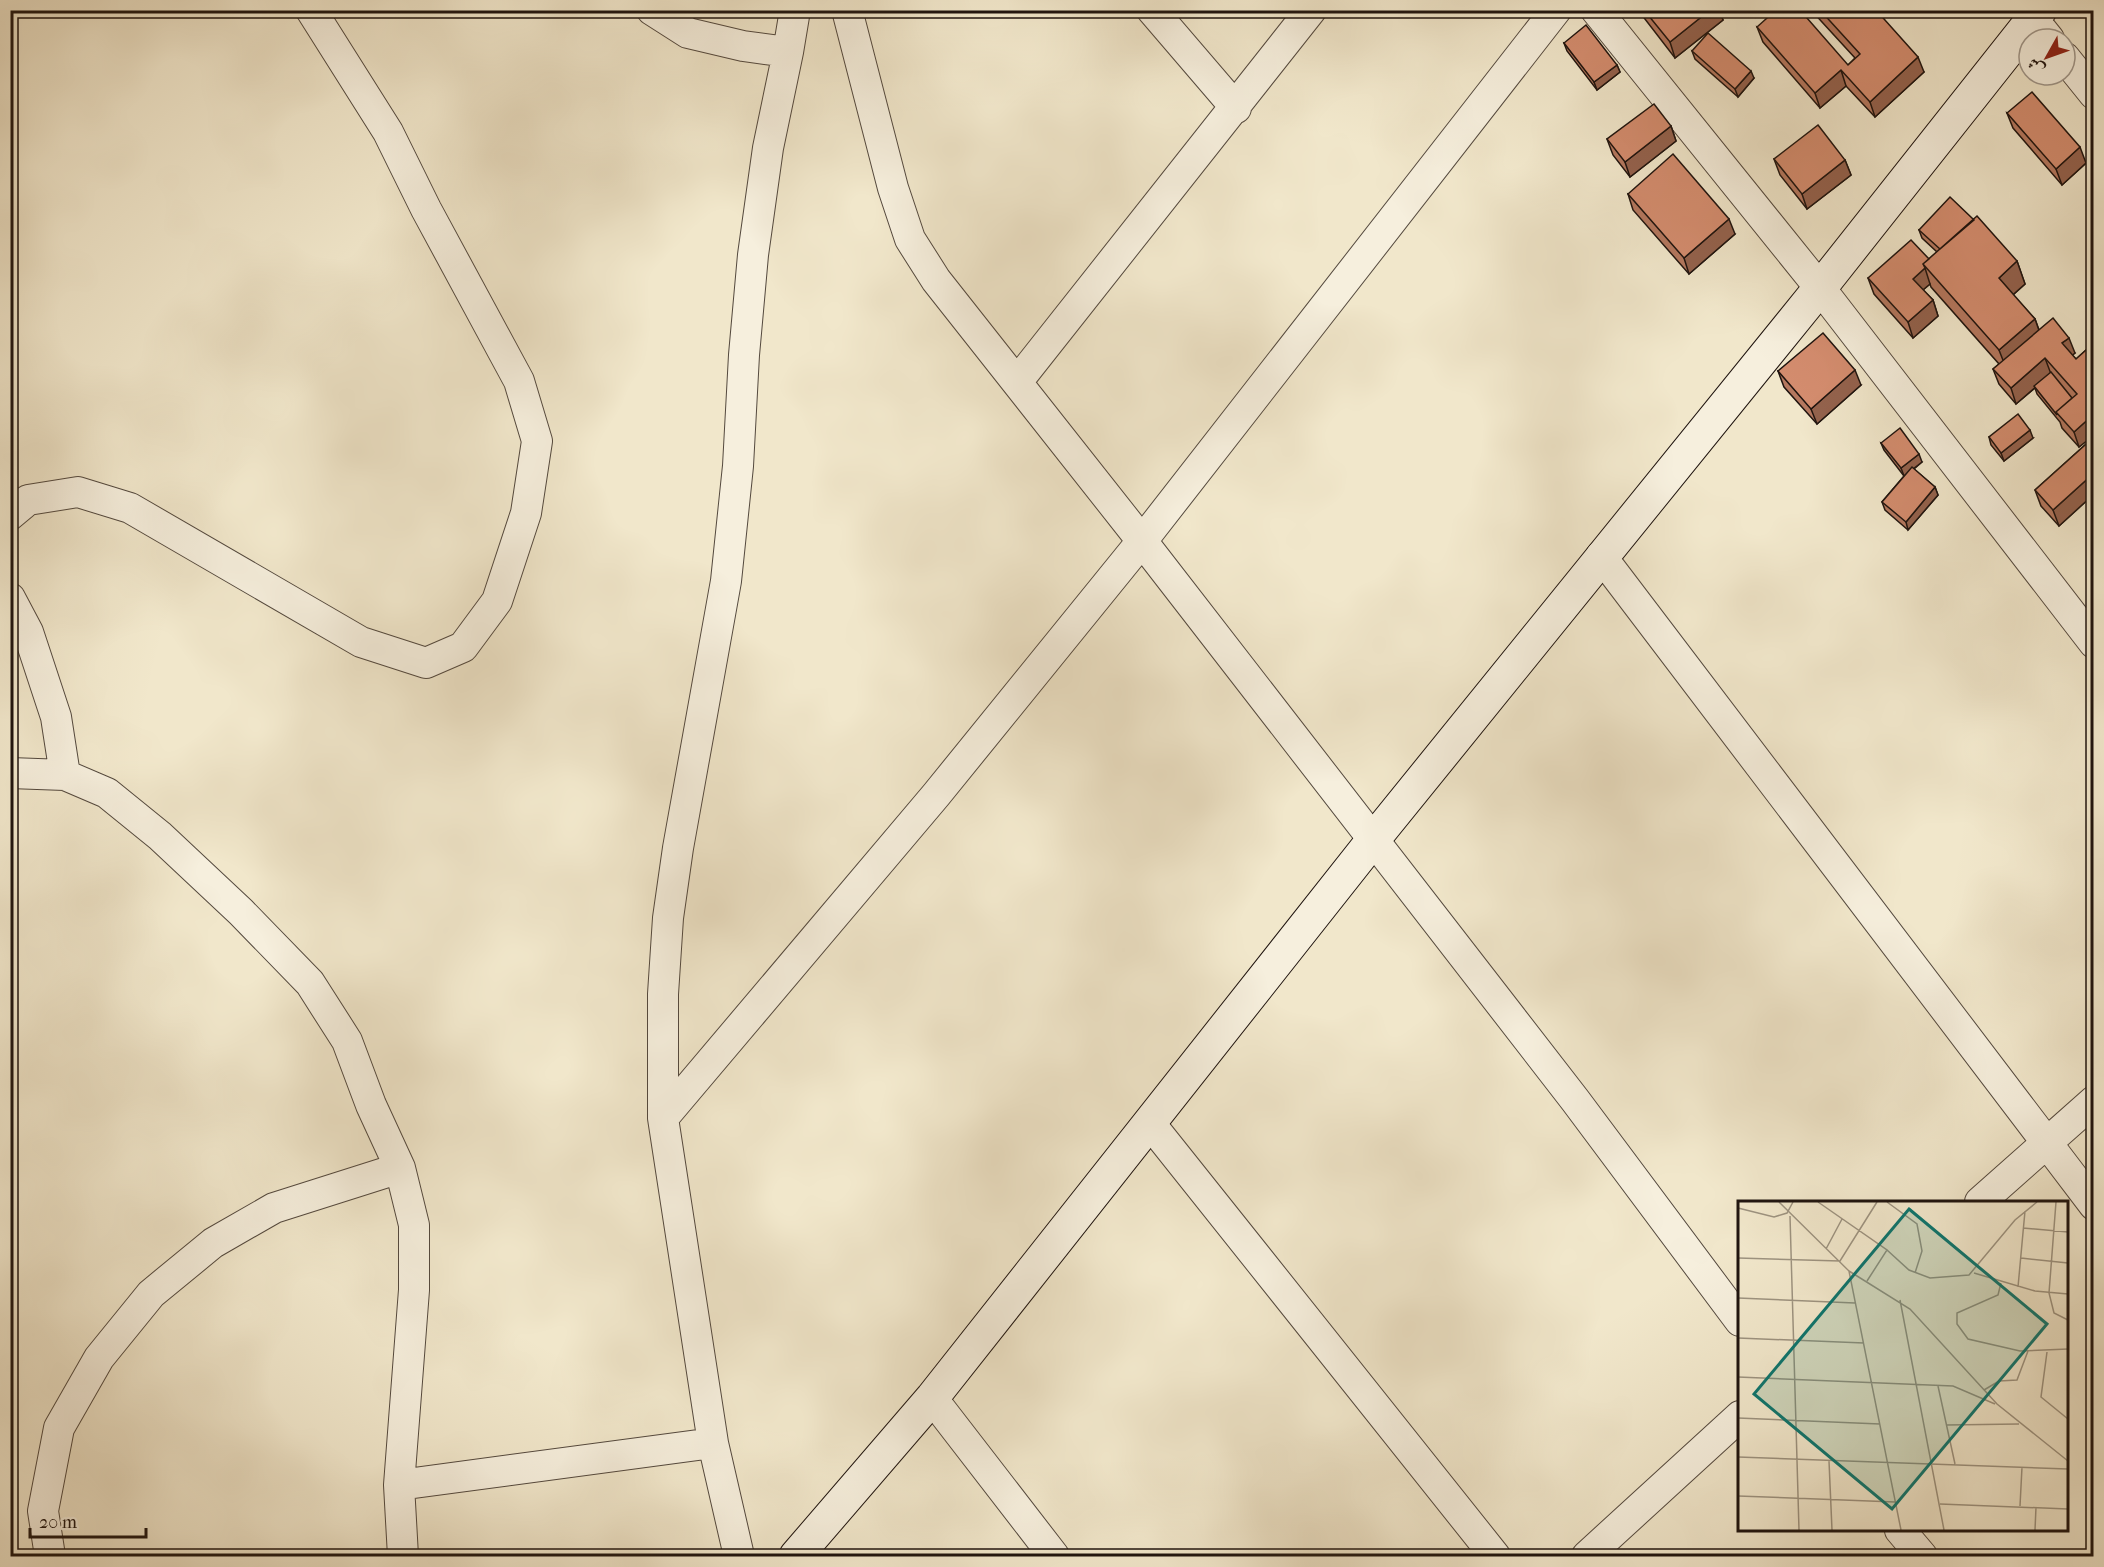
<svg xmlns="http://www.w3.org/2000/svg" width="2104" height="1567" viewBox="0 0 2104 1567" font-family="'IM FELL French Canon',Amiri,serif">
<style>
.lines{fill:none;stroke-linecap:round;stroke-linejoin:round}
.street-casing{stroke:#54493e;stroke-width:32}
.secondary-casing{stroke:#1f140f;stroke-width:35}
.street{stroke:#f6efdd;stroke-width:30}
.secondary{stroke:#f6efdd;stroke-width:33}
.wall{fill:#b5785f;stroke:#1f140f;stroke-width:1.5}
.shaded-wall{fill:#94624d;stroke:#1f140f;stroke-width:1.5}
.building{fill:#d38c6e;stroke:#1f140f;stroke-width:1.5}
.inset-road{fill:none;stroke:#9d9380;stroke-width:1.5}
.view{fill:#0f766e;fill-opacity:0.15;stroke:#0f766e;stroke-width:3}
.inset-edge{fill:none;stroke:#1f140f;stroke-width:3}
</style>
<rect width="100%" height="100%" fill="#f1e7cb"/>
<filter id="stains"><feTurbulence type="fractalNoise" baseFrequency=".00333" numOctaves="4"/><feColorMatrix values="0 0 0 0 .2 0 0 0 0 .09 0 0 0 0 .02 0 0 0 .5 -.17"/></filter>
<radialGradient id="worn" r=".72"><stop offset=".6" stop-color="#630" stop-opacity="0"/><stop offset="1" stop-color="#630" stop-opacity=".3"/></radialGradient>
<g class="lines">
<defs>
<path id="street" d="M652 10 688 33 743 46 788 52
M847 10 893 188 910 239 936 280 1142 541 1575 1100 1740 1321
M1152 10 1236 108
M1596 10 1820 288 2094 643
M2033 19 2049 39
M2065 58 2094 94
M1017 382 1311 10
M10 515 28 500 78 492 130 508 361 642 426 663 463 647 497 601 526 513 537 441 519 381 426 209 388 132 311 10
M1601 556 2094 1205
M10 598 28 632 56 717 65 775
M10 773 65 775 107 793 160 836 241 912 310 983 347 1041 371 1105 400 1168 414 1225V1290L399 1485
M663 1118 936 795 1142 541 1556 10
M1149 1122 1495 1556
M1980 1202 2094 1101
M932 1398 1054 1556
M1900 1530 1922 1556
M50 1556 43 1511 59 1428 99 1358 151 1294 213 1243 274 1208 400 1168
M403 1556 399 1485 713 1443
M739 1556 713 1443 663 1118V994L668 918 678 848 726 581 738 466 744 355 753 255 768 148 788 52 795 10
M1587 1556 1740 1416"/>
<path id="secondary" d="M796 1556 932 1398 1373 840 1820 288 2040 10"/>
</defs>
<use href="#street" class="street-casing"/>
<use href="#secondary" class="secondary-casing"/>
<use href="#street" class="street"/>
<use href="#secondary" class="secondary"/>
</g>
<path class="wall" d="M1638 10H1719L1723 20 1675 58Z
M1811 10H1876L1924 72 1875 117 1846 86 1820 108 1763 42 1757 27 1848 65 1855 58Z
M1564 43 1617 65 1620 72 1597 90 1567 51Z
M1692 51 1754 78 1738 97 1695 59Z
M2007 113 2086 163 2062 185 2013 128Z
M1671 126 1676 141 1630 177 1613 155 1607 139Z
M1774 159 1845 160 1851 175 1807 209 1780 175Z
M1628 194 1735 234 1689 274 1633 210Z
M1919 230 2017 261 2025 284 2013 295 2035 319 2039 330 2075 353 2072 355 2076 359 2094 343V435L2079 447 2062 428 2060 422 2037 394 2035 388 2016 404 1999 384 1993 369 1999 364 1931 287 1930 284 1923 290 1933 300 1938 316 1913 338 1874 294 1868 278 1929 259 1937 252 1922 238Z
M1778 371 1861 385 1817 424 1784 387Z
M1989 437 2033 438 2004 461 1991 445Z
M2094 437V494L2059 526 2041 506 2035 490Z
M1881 443 1922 462 1914 469 1935 487 1938 495 1908 530 1885 510 1882 502 1904 476 1884 450Z"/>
<path class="shaded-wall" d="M1710 10H1719L1723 20 1675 58 1670 42Z
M1753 10H1763L1756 17Z
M1918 57 1924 72 1875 117 1870 102Z
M1617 65 1620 72 1597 90 1594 82Z
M1841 70 1846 86 1820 108 1815 93Z
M1751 71 1754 78 1738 97 1735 89Z
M1671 126 1676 141 1630 177 1625 162Z
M2080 147 2086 163 2062 185 2056 169Z
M1845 160 1851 175 1807 209 1802 194Z
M1729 219 1735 234 1689 274 1684 258Z
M2017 261 2025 284 2007 300 1999 278Z
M1925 268 1930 284 1918 294 1913 279Z
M1933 300 1938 316 1913 338 1908 322Z
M2035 319 2043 342 2008 373 1999 350Z
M2069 338 2075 353 2068 359 2062 343Z
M2045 358 2051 374 2016 404 2011 388Z
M1855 370 1861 385 1817 424 1811 409Z
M2094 414V435L2079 447 2074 432Z
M2030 430 2033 438 2004 461 2001 453Z
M1919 454 1922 462 1904 476 1901 468Z
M2094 473V494L2059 526 2053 510Z
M1935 487 1938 495 1908 530 1906 522Z"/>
<path class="building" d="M1644 10H1710L1670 42Z
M1776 10H1800L1848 65 1860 54 1820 10H1876L1918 57 1870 102 1841 70 1815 93 1757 27Z
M1586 25 1617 65 1594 82 1564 43Z
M1708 33 1751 71 1735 89 1692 51Z
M2032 92 2080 147 2056 169 2007 113Z
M1654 104 1671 126 1625 162 1607 139Z
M1818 125 1845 160 1802 194 1774 159Z
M1673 154 1729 219 1684 258 1628 194Z
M1950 197 1974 220 1940 249 1919 230Z
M1977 216 2017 261 1999 278 2035 319 1999 350 1923 264Z
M1911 240 1929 259 1923 264 1925 268 1913 279 1933 300 1908 322 1868 278Z
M2053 318 2069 338 2062 343 2076 359 2094 343V414L2074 432 2056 412 2077 394 2045 358 2011 388 1993 369Z
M1823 333 1855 370 1811 409 1778 371Z
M2051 372 2072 398 2056 412 2057 415 2034 386Z
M2018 414 2030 430 2001 453 1989 437Z
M1900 428 1919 454 1901 468 1881 443Z
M2094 437V473L2053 510 2035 490Z
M1912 467 1935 487 1906 522 1882 502Z"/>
<g transform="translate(1738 1201)">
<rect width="330" height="330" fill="#f1e7cb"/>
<path class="inset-road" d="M41 1 111 70 163 329M80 1 149 49 129 80M149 1 179 23 184 50 177 72M318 1 311 92 316 112 330 119M0 7 36 16 49 12 55 1M52 15 61 329M285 27 330 31M88 48 104 18M149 49 171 69 192 77 231 74 277 19 299 1M0 57 102 60 139 1M283 57 330 62M111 70 172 108 259 203 330 260M236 72 297 90 330 93M263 82 260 94 219 112V123L230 138 282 150 330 148M280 86 287 10M0 97 117 102M162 99 206 329M0 137 126 142M309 151 303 196 330 218M0 176 215 185 257 203M200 185 217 263M246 189 261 180 279 179 290 150M0 217 142 223M208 224 281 223M0 256 330 268M91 260 94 329M0 295 157 301M202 303 330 308M282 305 284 266M297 329 298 306"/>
<path class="view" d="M171 8 309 123 154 308 16 193Z"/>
<rect width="330" height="330" class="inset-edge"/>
</g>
<rect width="2104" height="1567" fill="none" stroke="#f1e7cb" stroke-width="36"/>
<rect x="12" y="12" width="2080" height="1543" fill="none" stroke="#1f140f" stroke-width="3"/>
<rect x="18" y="18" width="2068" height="1531" fill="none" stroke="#1f140f" stroke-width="1.5"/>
<g transform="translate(2047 57) rotate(230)"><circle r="28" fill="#f6efdd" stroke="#a0978b" stroke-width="1.5"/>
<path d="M0-4.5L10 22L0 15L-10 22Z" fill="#8f2418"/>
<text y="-9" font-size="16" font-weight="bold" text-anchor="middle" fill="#1f140f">ش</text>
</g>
<path d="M30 1528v9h116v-9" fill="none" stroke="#1f140f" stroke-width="3"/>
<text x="39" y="1528" font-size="18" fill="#1f140f" stroke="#f6efdd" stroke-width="4.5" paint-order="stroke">20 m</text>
<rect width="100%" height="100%" filter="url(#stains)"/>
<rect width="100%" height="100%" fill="url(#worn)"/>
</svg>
